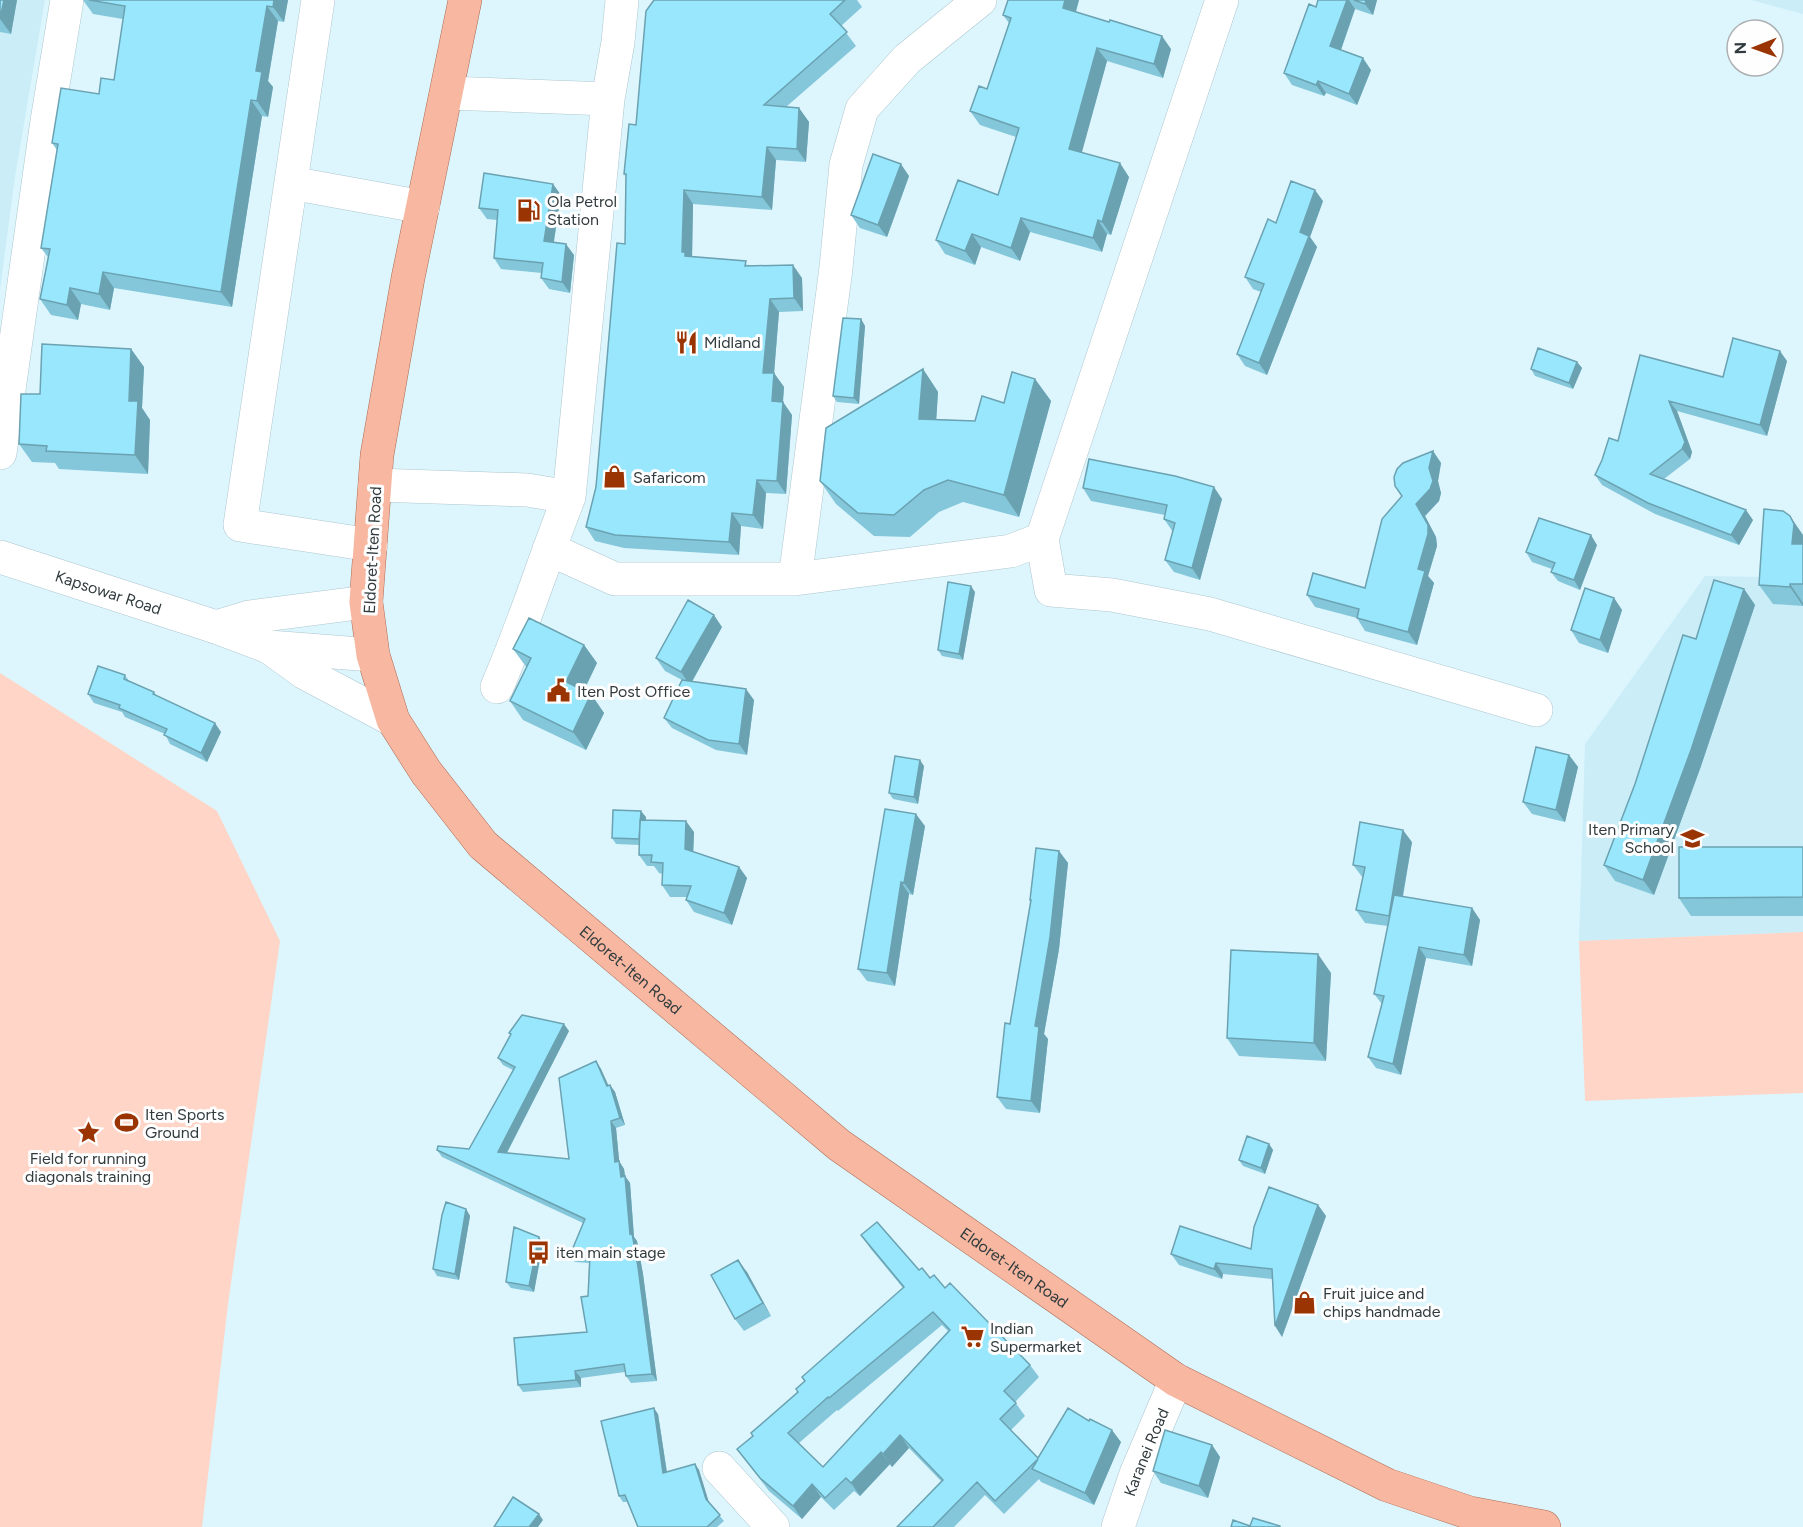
<svg xmlns="http://www.w3.org/2000/svg" width="1803" height="1527" viewBox="0 0 1803 1527" font-family="Figtree,sans-serif">
<style>
.built{fill:#caedf7}
.green{fill:#fed5c6}
.lines{fill:none;stroke-linecap:round;stroke-linejoin:round}
.minor-casing{stroke:#aec6ce;stroke-width:34}
.tertiary-casing{stroke:#aec6ce;stroke-width:34}
.secondary-casing{stroke:#aec6ce;stroke-width:34}
.primary-casing{stroke:#ae6c54;stroke-width:34}
.minor{stroke:#fff;stroke-width:33}
.tertiary{stroke:#fff;stroke-width:33}
.secondary{stroke:#fff;stroke-width:33}
.primary{stroke:#f7b7a0;stroke-width:33}
.wall{fill:#84c7da;fill-rule:evenodd}
.shaded-wall{fill:#6ba2b1}
.building{fill:#99e7fd;stroke:#6ba2b1;stroke-width:1.5;fill-rule:evenodd}
.labels{text-anchor:middle;stroke-width:6;stroke-linejoin:round;paint-order:stroke}
.poi-label{font-size:16px;fill:#313b3e;stroke:#fefefe;text-anchor:start}
.street-label{font-size:16px;fill:#313b3e;stroke:#fefefe}
</style>
<rect width="100%" height="100%" fill="#ddf6fe"/>
<path class="built" d="M0 0H45L15 177 0 290Z
M1751 0H1803V14Z
M1803 564V932L1579 941 1585 744 1705 576 1767 577Z"/>
<path class="green" d="M0 673 217 811 280 941 228 1304 202 1527H0Z
M1803 932V1093L1585 1101 1579 941Z"/>
<g class="lines">
<defs>
<path id="minor" d="M318 0 240 525 371 545
M447 93 608 99
M291 183 423 207
M0 453 47 121 67 0
M375 485 527 490 569 497
M1042 539 1051 590 1112 595 1210 614 1536 710
M549 549 615 579H795L1011 551 1042 539 1222 0
M795 579 836 268 846 165 862 109 907 59 980 0
M497 687C524 625 544 560 569 497L608 99 618 42 622 0
M719 1468 773 1527"/>
<g id="tertiary">
<path d="M216 627 269 647 373 655"/>
<path d="M216 627 249 617 366 602"/>
<path id="s1" d="M1118 1527 1136 1474 1176 1380"/>
</g>
<g id="secondary">
<path id="s2" d="M0 557 216 627"/>
<path d="M269 647 305 673 393 720"/>
</g>
<g id="primary">
<path id="s3" d="M465 0 408 278 377 455 366 602 373 655 393 720 426 772 483 845 839 1145 1176 1380 1387 1485 1470 1513 1544 1527"/>
</g>
</defs>
<use href="#minor" class="minor-casing"/>
<use href="#tertiary" class="tertiary-casing"/>
<use href="#secondary" class="secondary-casing"/>
<use href="#primary" class="primary-casing"/>
<use href="#minor" class="minor"/>
<use href="#tertiary" class="tertiary"/>
<use href="#secondary" class="secondary"/>
<use href="#primary" class="primary"/>
</g>
<path class="wall" d="M0 0H17L11 34 0 32Z
M83 0H288L284 22 278 21 268 81 273 87 268 117 262 116 232 307 114 288 110 310 81 304 78 320 51 315 40 299 48 257 41 248 57 150 52 143 99 94 114 80 123 19 93 14Z
M654 0H857L862 7 841 26 856 46 786 107 799 108 809 122 806 162 776 160 772 210 693 204 692 257 749 265 802 278 803 311 779 312 774 373 784 387 783 402 792 415 786 494 766 493 763 529 741 526 739 555 624 548 595 541 586 527 596 487 625 244 626 177 624 174 636 125Z
M1008 0H1079L1076 12 1171 49 1163 78 1107 61 1081 153 1129 177 1111 235 1107 234 1102 252 1030 232 1020 261 981 247 975 265 945 254 936 240 998 195 1016 137 980 125 970 111 987 89 1009 23 1003 15Z
M1318 0H1377L1373 15 1355 9 1341 50 1371 70 1357 105 1326 93 1324 96 1292 85 1284 73 1316 7Z
M909 176 887 237 860 228 851 215Z
M561 195 554 242 574 255 570 293 549 289 541 278 542 273 501 269 494 258 497 220 487 219 479 208Z
M1323 201 1310 237 1317 247 1267 375 1245 366 1237 354 1261 292 1253 289 1245 277 1276 223Z
M861 319 865 326 859 404 837 402 833 396Z
M131 349 144 367 142 408 150 420 148 474 59 469 55 463 32 462 19 444 40 394Z
M1640 355 1723 377 1787 361 1767 436 1677 411 1692 452 1690 459 1664 479 1753 520 1739 545 1655 514 1602 485 1595 475 1618 441Z
M1577 362 1582 368 1573 389 1535 376 1531 369Z
M923 369 938 392 936 419 975 421 1004 403 1035 379 1051 401 1019 517 963 502 939 512 910 537 874 536 836 504 820 481Z
M1433 451 1441 463 1438 481 1441 493 1439 501 1425 516 1436 537 1437 546 1428 576 1434 583 1417 645 1365 631 1357 618 1315 607 1307 595 1365 588 1402 496Z
M1083 488 1222 499 1200 580 1174 572 1165 560 1173 532 1164 519 1165 515 1091 501Z
M1803 535V606L1773 604 1759 585Z
M1597 545 1580 590 1558 581 1551 572 1552 569 1532 562 1526 552Z
M1744 589 1755 605 1701 766 1654 895 1615 881 1604 865 1696 639Z
M975 592 963 660 942 656 938 650Z
M1614 598 1622 610 1608 653 1579 643 1571 630Z
M722 627 692 682 754 700 747 755 716 750 672 728 664 718 682 680 665 671 656 658Z
M584 645 597 663 584 691 591 694 604 713 586 750 523 720 510 701 527 668 513 649Z
M125 675 129 681 154 692 157 696 221 732 207 762 170 744 165 734 125 717 122 712 94 703 88 694Z
M1569 755 1578 767 1565 822 1532 814 1523 802Z
M924 766 918 804 893 799 889 793Z
M646 817V820L694 832 693 852 739 867 747 878 732 925 694 912 686 900 687 897H670L662 885V874L659 873 654 866H647L639 855V845L616 844 612 838Z
M925 826 913 895 909 894 895 986 867 981 858 969Z
M1412 842 1403 897 1472 908 1480 920 1472 966 1426 958 1401 1075 1376 1068 1368 1057 1382 1004 1374 994 1388 926 1365 923 1356 910 1363 878 1353 865Z
M1803 847V916H1691L1679 898Z
M1059 851 1068 863 1059 949 1044 1034 1048 1039 1040 1113 1006 1109 997 1097 1031 902 1030 900Z
M1331 973 1326 1061 1239 1056 1227 1038Z
M569 1031 507 1153 569 1159 596 1061 601 1069 608 1086 610 1085 615 1092 625 1125 616 1128 619 1161 624 1169 625 1176 630 1183 634 1237 637 1241 643 1274 657 1381 631 1383 626 1376 625 1372 581 1378V1387L523 1392 518 1385 587 1332 589 1263 575 1262 570 1255 583 1223 442 1157 437 1150 469 1149 513 1070 503 1065 498 1058 511 1035 509 1033Z
M1269 1144 1273 1150 1265 1174 1243 1166 1239 1160Z
M1318 1205 1326 1216 1282 1337 1272 1279 1223 1274 1222 1279 1179 1265 1171 1254 1251 1249Z
M466 1209 470 1216 459 1280 437 1276 433 1269Z
M861 1235 919 1270 945 1288 1030 1365 1039 1377 1015 1402 1025 1416 1011 1430 1038 1458 1121 1442 1094 1505 1041 1482 1039 1479 1004 1514 985 1495 954 1527H897L941 1481 909 1448 892 1467 890 1464 860 1496 854 1491 834 1510 821 1497 802 1519 769 1491 737 1449 753 1436 798 1392 805 1382 903 1288 870 1248ZM942 1325 948 1331 823 1467 799 1443 837 1410 838 1411Z
M539 1237 543 1243 534 1292 511 1288 506 1282Z
M747 1272 771 1316 744 1331 735 1319Z
M658 1414 667 1472 695 1464 699 1470 709 1503 724 1521 717 1527H638L627 1502H623L619 1496Z
M1212 1445 1220 1457 1208 1498 1161 1483 1153 1471Z"/>
<path class="shaded-wall" d="M4 0H17L11 34 0 19Z
M274 0H288L284 22 273 7Z
M1065 0H1079L1073 21 1063 8Z
M1347 0H1349L1355 9 1338 58 1330 46Z
M1366 0H1377L1373 15 1365 4Z
M267 6 278 21 268 81 273 87 268 117 257 101 256 71Z
M1162 36 1171 49 1163 78 1154 64Z
M1097 48 1107 61 1079 163 1069 149Z
M1363 58 1371 70 1357 105 1349 94Z
M1318 81 1326 93 1324 96 1316 85Z
M251 100 262 116 232 307 221 292Z
M799 108 809 122 806 162 797 149Z
M767 147 776 160 772 210 762 197Z
M1120 163 1129 177 1111 235 1102 222Z
M901 164 909 176 887 237 878 225Z
M553 184 561 195 552 252 544 241Z
M684 190 693 204 692 262 694 269 682 252Z
M1315 190 1323 201 1310 237 1317 247 1267 375 1259 363 1300 232Z
M1021 218 1030 232 1020 261 1011 248Z
M1098 220 1107 234 1102 252 1093 238Z
M972 234 981 247 975 265 965 251Z
M566 244 574 255 570 293 562 282Z
M793 265 802 278 803 311 794 298Z
M103 272 114 288 110 310 99 294Z
M70 288 81 304 78 320 67 305Z
M770 299 779 312 773 386 763 373Z
M861 319 865 326 859 404 854 398Z
M131 349 144 367 142 408 150 420 148 474 135 455 129 401Z
M1780 351 1787 361 1767 436 1760 425Z
M1577 362 1582 368 1573 389 1569 383Z
M923 369 938 392 935 441 919 419Z
M774 373 784 387 782 414 772 401Z
M1035 379 1051 401 1019 517 1004 495Z
M1669 401 1677 411 1692 452 1690 459 1682 449Z
M783 402 792 415 786 494 777 481Z
M1433 451 1441 463 1438 481 1441 493 1439 501 1425 516 1436 537 1437 546 1428 576 1434 583 1417 645 1408 632 1418 569 1416 504 1429 468Z
M757 480 766 493 763 529 753 515Z
M1214 487 1222 499 1200 580 1192 568Z
M1746 510 1753 520 1739 545 1731 535Z
M732 513 741 526 739 555 729 542Z
M1790 516 1803 535V560L1792 544Z
M1591 535 1597 545 1580 590 1574 580Z
M1790 584 1803 603V606L1790 587Z
M971 586 975 592 963 660 959 654Z
M1744 589 1755 605 1701 766 1654 895 1643 880Z
M1614 598 1622 610 1608 653 1600 640Z
M714 615 722 627 690 685 681 672Z
M584 645 597 663 579 700 566 682Z
M746 689 754 700 747 755 739 744Z
M591 694 604 713 586 750 573 732Z
M215 723 221 732 207 762 201 753Z
M1569 755 1578 767 1565 822 1556 810Z
M920 760 924 766 918 804 914 797Z
M641 811 646 817 645 845 641 839Z
M916 814 925 826 913 895 904 883Z
M686 821 694 832 693 861 685 849Z
M1403 830 1412 842 1397 928 1389 916Z
M1059 851 1068 863 1059 949 1044 1034 1048 1039 1040 1113 1031 1101 1035 1026Z
M739 867 747 878 732 925 724 913Z
M901 882 909 894 895 986 887 973Z
M1472 908 1480 920 1472 966 1464 955Z
M1419 947 1426 958 1401 1075 1393 1064Z
M1318 954 1331 973 1326 1061 1314 1043Z
M564 1024 569 1031 503 1160 498 1152Z
M596 1061 601 1069 612 1093 607 1086Z
M610 1085 615 1092 625 1125 620 1118Z
M611 1121 616 1128 620 1169 615 1162Z
M1269 1144 1273 1150 1265 1174 1261 1168Z
M619 1161 624 1169 625 1176 630 1183 634 1237 637 1241 643 1274 657 1381 652 1374 621 1177Z
M1318 1205 1326 1216 1282 1337 1275 1326Z
M466 1209 470 1216 459 1280 455 1274Z
M539 1237 543 1243 534 1292 529 1286Z
M738 1260 747 1272 771 1316 763 1303Z
M1216 1263 1223 1274 1222 1279 1214 1269Z
M575 1371 581 1378V1387L576 1380Z
M654 1408 658 1414 668 1480 663 1473Z
M1112 1430 1121 1442 1094 1505 1085 1493Z
M900 1435 909 1448 892 1467 883 1454Z
M1212 1445 1220 1457 1208 1498 1199 1486Z
M881 1452 890 1464 860 1496 851 1483Z
M695 1464 699 1470 710 1506 706 1499Z
M812 1484 821 1497 802 1519 793 1506Z
M539 1514 543 1520 538 1527H529Z"/>
<path class="building" d="M0 0H4L0 19Z
M89 0H274L273 7 267 6 256 71 262 72 257 101 251 100 221 292 103 272 99 294 70 288 67 305 40 299 50 249 41 248 58 144 52 143 61 88 99 94 101 78 114 80 125 6Z
M654 0H845L830 14 847 32 764 105 799 108 797 149 767 147 762 197 684 190 682 252H685V256L746 261 745 266 793 265 794 298 770 299 763 373H774L772 401 783 402 777 481 757 480 753 515 732 513 729 542 615 535 586 527 596 487 617 243 625 244 626 174H624L629 124 636 125 646 11Z
M1008 0H1065L1063 8 1109 22 1110 20 1162 36 1154 64 1097 48 1069 149 1120 163 1102 222 1098 220 1093 238 1021 218 1011 248 972 234 965 251 936 240 958 180 998 195 1019 128 970 111 979 86 987 89 1011 18 1003 15Z
M1318 0H1347L1330 46 1363 58 1349 94 1318 81 1316 85 1284 73 1309 4 1316 7Z
M1354 0H1366L1365 4Z
M873 154 901 164 878 225 851 215Z
M484 173 553 184 544 241 566 244 562 282 541 278 543 263 494 258 498 210 479 208Z
M1291 181 1315 190 1300 232 1309 236 1259 363 1237 354 1264 284 1245 277 1268 219 1276 223Z
M843 318 861 319 854 398 833 396Z
M1733 338 1780 351 1760 425 1669 401 1685 442 1682 449 1650 474 1746 510 1731 535 1648 503 1595 475 1602 460 1609 438 1618 441 1640 355 1723 377Z
M42 344 131 349 129 401H138L135 455 46 451 47 446 19 444 21 394H40Z
M1538 348 1577 362 1569 383 1531 369Z
M923 369 919 419 975 421 982 396 1004 403 1012 372 1035 379 1004 495 948 480 924 490 894 515 858 513 820 481 826 428Z
M1433 451 1429 468 1433 481 1430 489 1416 504 1428 525V534L1418 569 1425 571 1408 632 1357 618 1359 609 1307 595 1313 573 1365 588 1382 519 1402 496 1395 486 1394 477 1397 469 1403 463Z
M1089 459 1175 476 1214 487 1192 568 1165 560 1175 523 1164 519 1167 505 1083 488Z
M1764 509 1783 511 1790 516 1794 524 1792 544H1803V584H1790V587L1759 585Z
M1539 518 1591 535 1574 580 1551 572 1555 563 1526 552Z
M1714 580 1744 589 1691 750 1643 880 1604 865 1635 784 1683 635 1696 639Z
M948 582 971 586 959 654 938 650Z
M1585 588 1614 598 1600 640 1571 630Z
M688 600 714 615 681 672 656 658Z
M529 618 584 645 566 682 591 694 573 732 510 701 531 658 513 649Z
M98 666 125 675 124 679 154 692 153 694 215 723 201 753 164 735 167 729 119 708 120 705 88 694Z
M682 680 746 689 739 744 708 740 664 718Z
M1536 747 1569 755 1556 810 1523 802Z
M895 756 920 760 914 797 889 793Z
M885 809 916 814 904 883 901 882 887 973 858 969Z
M613 810 641 811 639 839 612 838Z
M640 820 686 821 685 849 739 867 724 913 686 900 691 886 662 885 663 863 651 862 652 855H639Z
M1360 822 1403 830 1389 916 1356 910 1365 867 1353 865Z
M1679 847H1803V897L1679 898Z
M1036 848 1059 851 1050 937 1035 1026 1039 1027 1031 1101 997 1097 1005 1023 1010 1024 1031 900H1030Z
M1394 895 1472 908 1464 955 1419 947 1393 1064 1368 1057 1384 996 1374 994Z
M1231 950 1318 954 1314 1043 1227 1038Z
M522 1015 564 1024 498 1152 569 1159 559 1078 596 1061 607 1086 610 1085 620 1118 611 1121 615 1162 619 1161 621 1177 625 1176 630 1234 632 1233 638 1267 652 1374 626 1376 624 1364 575 1371 576 1380 518 1385 514 1338 587 1332 581 1297 588 1296 590 1256 570 1255 585 1219 437 1150 438 1146 469 1149 515 1067 498 1058 511 1034 509 1033Z
M1247 1136 1269 1144 1261 1168 1239 1160Z
M1269 1187 1318 1205 1275 1326 1272 1269 1216 1263 1214 1269 1171 1254 1180 1226 1251 1249 1254 1227Z
M446 1202 466 1209 455 1274 433 1269 442 1215Z
M877 1222 919 1270 922 1268 930 1278 934 1275 945 1288 950 1283 1030 1365 1004 1391 1016 1403 1000 1419 1038 1458 1068 1408 1089 1421 1090 1419 1112 1430 1085 1493 1032 1469 1038 1459 995 1501 977 1482 933 1527H897L943 1480 900 1435 883 1454 881 1452 851 1483 846 1478 825 1498 812 1484 793 1506 760 1478 737 1449 753 1436 751 1433 798 1392 796 1389 805 1381 802 1377 904 1287 861 1235ZM933 1312 950 1330 823 1467 788 1433 828 1397 829 1398Z
M514 1227 539 1237 529 1286 506 1282Z
M738 1260 763 1303 735 1319 711 1275Z
M654 1408 663 1473 695 1464 706 1499 720 1515 707 1527H638L625 1495 619 1496 601 1421Z
M1165 1430 1212 1445 1199 1486 1153 1471Z
M513 1497 539 1514 529 1527H494Z
M1253 1518 1280 1526V1527H1231L1233 1520 1250 1526Z"/>
<defs>
<symbol id="fuel-bare" viewBox="-9 -9 18 18"><path d="M-5.5-6h7V0h2V4h1.3V-2.5L3-4.5l.8-.8L6-3V5H2.5V1h-1V6h-7ZM-4.2-4.7v3.2H.2V-4.7Z" fill="#9a3503" stroke="#fefefe" stroke-width="2.5" paint-order="stroke"/></symbol>
<symbol id="restaurant-bare" viewBox="-9 -9 18 18"><path d="M-5-6h1v4h1v-4h1v4h1v-4h1v5L-1.5 .5V6h-2V.5L-5-1ZM5-6V6H3V1.5H1.5Q1.5-4 5-6Z" fill="#9a3503" stroke="#fefefe" stroke-width="2.5" paint-order="stroke"/></symbol>
<symbol id="shop-bare" viewBox="-9 -9 18 18"><path d="M-5-2.5h2.3a2.7 3.5 0 0 1 5.4 0H5L5.5 6h-11ZM-1.5-2.5h3a1.5 2.3 0 0 0-3 0Z" fill="#9a3503" stroke="#fefefe" stroke-width="2.5" paint-order="stroke"/></symbol>
<symbol id="civic-bare" viewBox="-9 -9 18 18"><path d="M-.6-6.5H3V-4.5H.6V-3L4-1V1h2V6H-6V1h2V-1L-.6-3ZM-1.2 2.5V6h2.4V2.5Z" fill="#9a3503" stroke="#fefefe" stroke-width="2.5" paint-order="stroke"/></symbol>
<symbol id="school-bare" viewBox="-9 -9 18 18"><path d="M0-5L7-2L0 1L-7-2ZM-4 1L0 2.5L4 1V4Q0 6-4 4Z" fill="#9a3503" stroke="#fefefe" stroke-width="2.5" paint-order="stroke"/></symbol>
<symbol id="stadium-bare" viewBox="-9 -9 18 18"><path d="M0-5a6.5 5 0 1 0 0 10a6.5 5 0 1 0 0-10ZM-3.5-1.8h7v3.6h-7Z" fill="#9a3503" stroke="#fefefe" stroke-width="2.5" paint-order="stroke"/></symbol>
<symbol id="sight-bare" viewBox="-9 -9 18 18"><path d="M0-6L1.8-2.2L6-1.7L2.9 1.2L3.7 5.4L0 3.3L-3.7 5.4L-2.9 1.2L-6-1.7L-1.8-2.2Z" fill="#9a3503" stroke="#fefefe" stroke-width="2.5" paint-order="stroke"/></symbol>
<symbol id="bus-bare" viewBox="-9 -9 18 18"><path d="M-5-6H5V4H4V6H2V4H-2V6H-4V4H-5ZM-3.5-4V0h7V-4ZM-3.5 1.2v1.5H-2V1.2ZM2 1.2v1.5H3.5V1.2Z" fill="#9a3503" stroke="#fefefe" stroke-width="2.5" paint-order="stroke"/></symbol>
<symbol id="supermarket-bare" viewBox="-9 -9 18 18"><path d="M-6-5.5h2.5l.6 2H6L4.5 2H-2.5L-4.4-4H-6ZM-1.5 3.2a1.3 1.3 0 1 0 .1 0ZM3 3.2a1.3 1.3 0 1 0 .1 0Z" fill="#9a3503" stroke="#fefefe" stroke-width="2.5" paint-order="stroke"/></symbol>
</defs>
<g fill-rule="evenodd">
<use href="#fuel-bare" x="512" y="194" width="33" height="33"/>
<use href="#restaurant-bare" x="670" y="326" width="33" height="33"/>
<use href="#shop-bare" x="598" y="460" width="33" height="33"/>
<use href="#civic-bare" x="542" y="674" width="33" height="33"/>
<use href="#school-bare" x="1676" y="822" width="33" height="33"/>
<use href="#stadium-bare" x="110" y="1106" width="33" height="33"/>
<use href="#sight-bare" x="72" y="1116" width="33" height="33"/>
<use href="#bus-bare" x="522" y="1236" width="33" height="33"/>
<use href="#shop-bare" x="1288" y="1286" width="33" height="33"/>
<use href="#supermarket-bare" x="956" y="1320" width="33" height="33"/>
</g>
<g class="labels">
<g class="poi-label">
<text x="547" y="207">Ola Petrol<tspan x="547" dy="18">Station</tspan></text>
<text x="704" y="348">Midland</text>
<text x="633" y="483">Safaricom</text>
<text x="577" y="697">Iten Post Office</text>
<text x="1674" y="835" text-anchor="end">Iten Primary<tspan x="1674" dy="18">School</tspan></text>
<text x="145" y="1120">Iten Sports<tspan x="145" dy="18">Ground</tspan></text>
<text x="88" y="1164" text-anchor="middle">Field for running<tspan x="88" dy="18">diagonals training</tspan></text>
<text x="556" y="1258">iten main stage</text>
<text x="1323" y="1299">Fruit juice and<tspan x="1323" dy="18">chips handmade</tspan></text>
<text x="990" y="1334">Indian<tspan x="990" dy="18">Supermarket</tspan></text>
</g>
<g class="street-label">
<text transform="translate(372 550) rotate(-87)" y="6">Eldoret-Iten Road</text>
<text dy="6" stroke="none"><textPath href="#s2" startOffset="114">Kapsowar Road</textPath></text>
<text dy="6" stroke="none"><textPath href="#s3" startOffset="1080">Eldoret-Iten Road</textPath></text>
<text dy="6" stroke="none"><textPath href="#s3" startOffset="1566">Eldoret-Iten Road</textPath></text>
<text dy="6" stroke="none"><textPath href="#s1" startOffset="80">Karanei Road</textPath></text>
</g>
</g>
<g transform="translate(1755 48) rotate(269)"><circle r="28" fill="#fefefe" stroke="#acb0b1" stroke-width="1.5"/>
<path d="M0-4.5L10 22L0 15L-10 22Z" fill="#9a3503"/>
<text y="-9" font-size="16" font-weight="bold" text-anchor="middle" fill="#313b3e">N</text>
</g>
</svg>
